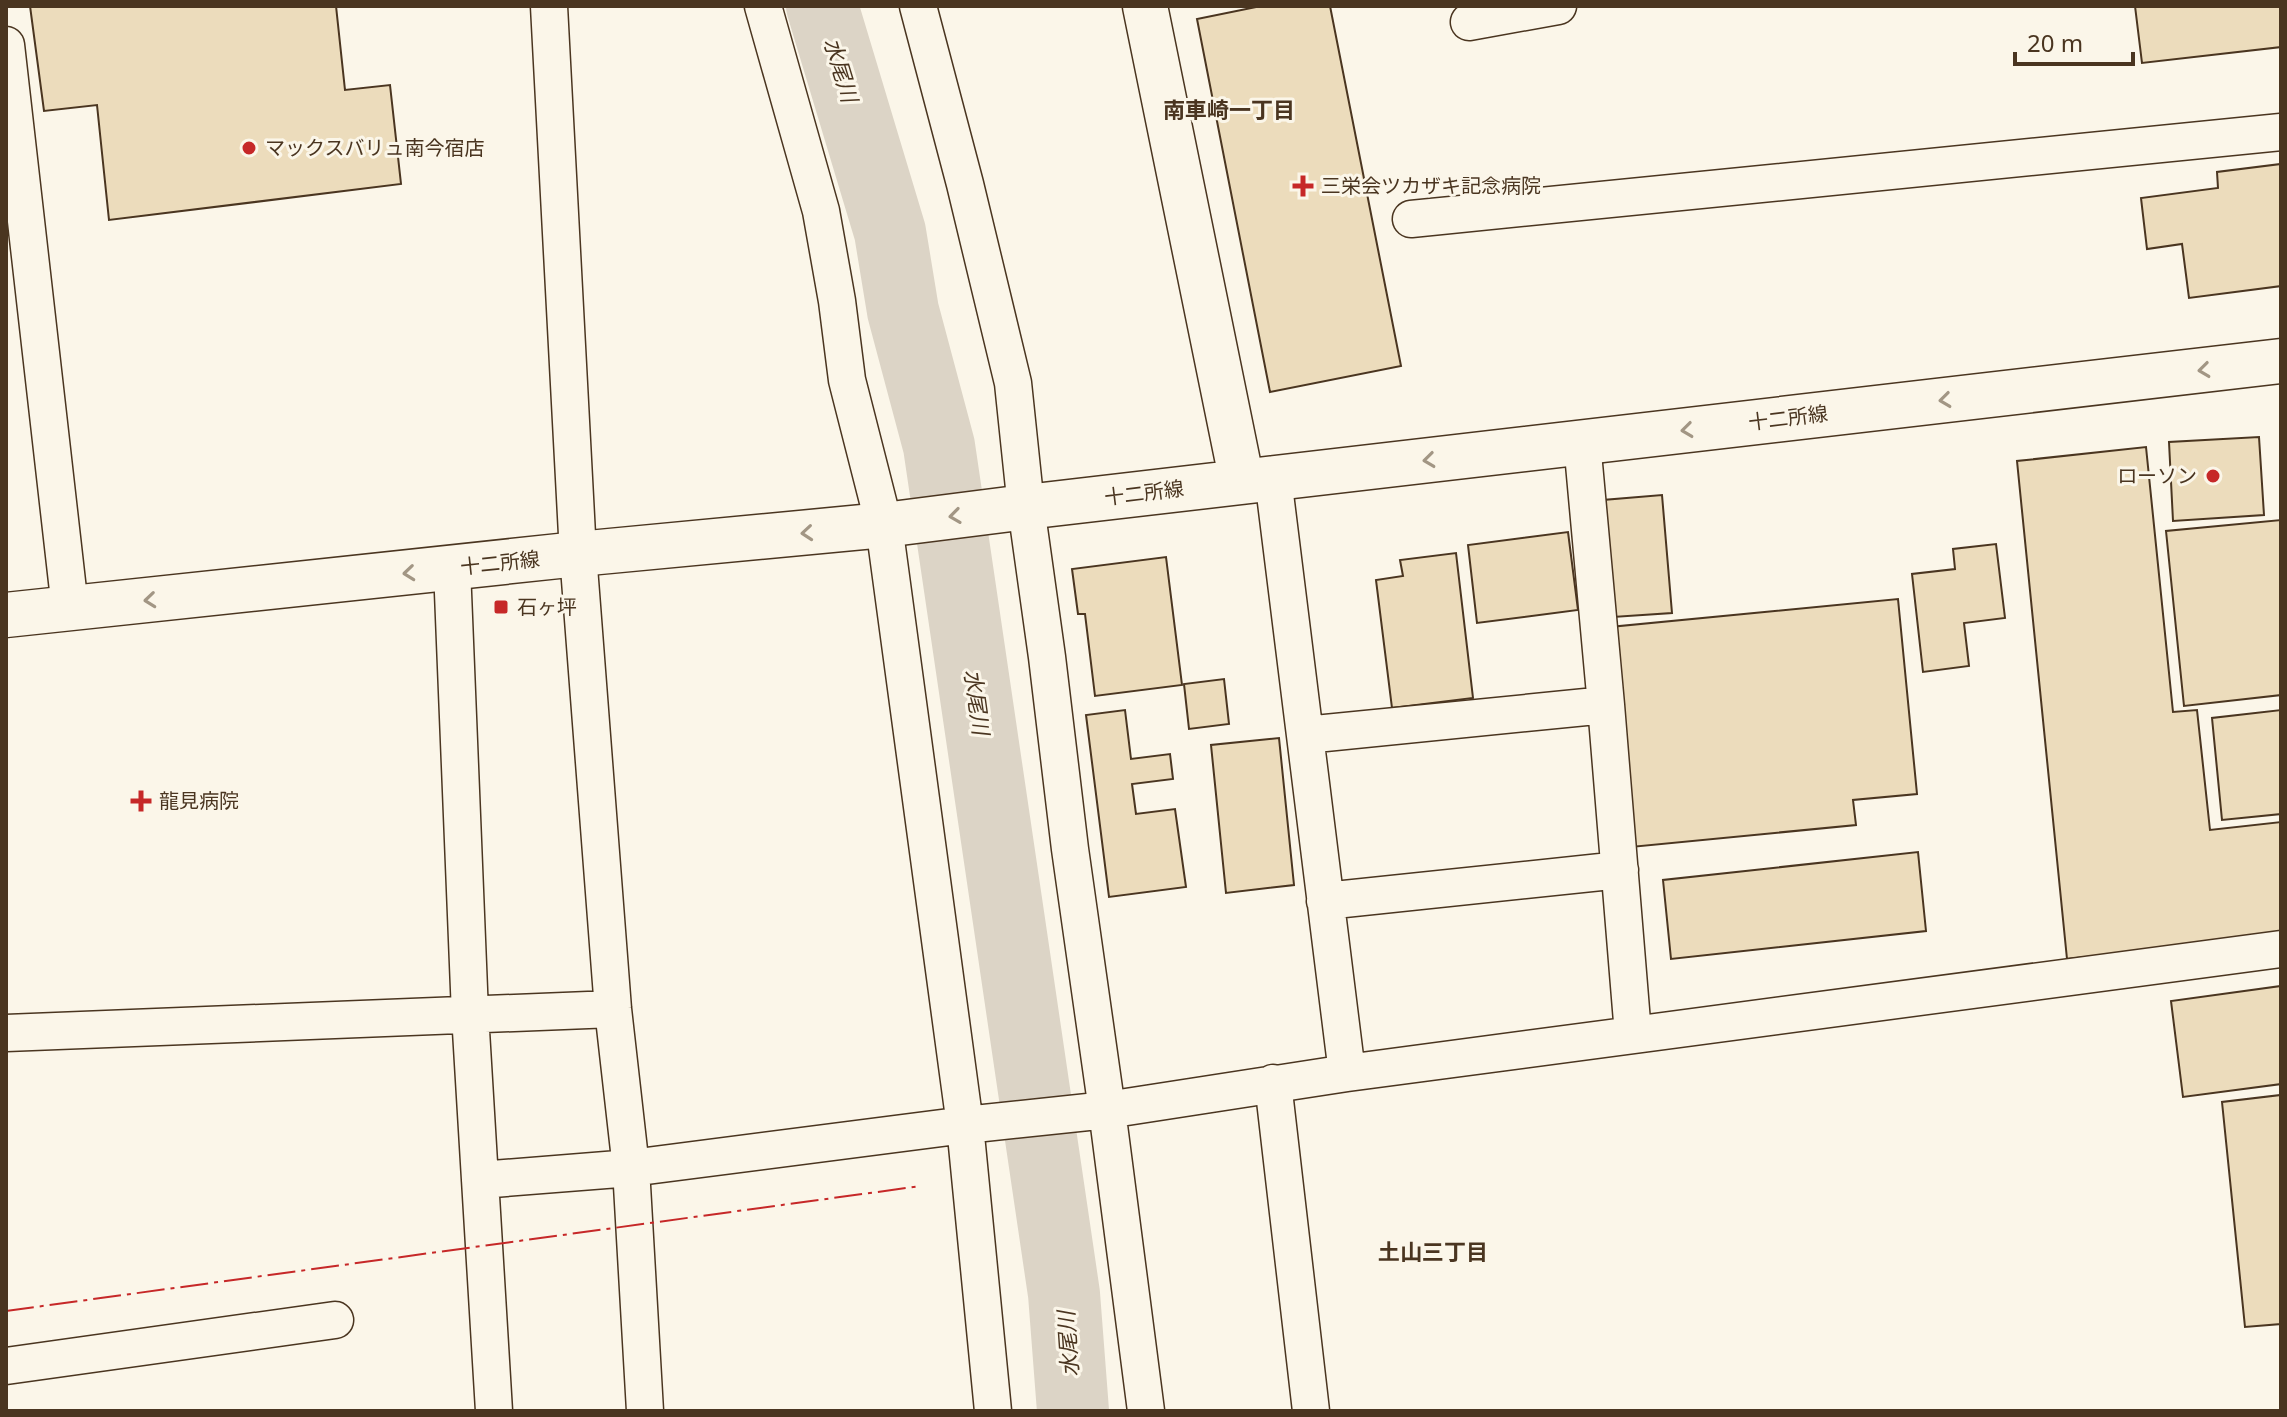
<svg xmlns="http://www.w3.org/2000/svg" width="2287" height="1417" viewBox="0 0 2287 1417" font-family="'Noto Sans','Noto Sans JP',sans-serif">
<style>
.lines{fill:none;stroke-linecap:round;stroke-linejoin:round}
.river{stroke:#dcd4c6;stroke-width:72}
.building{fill:#ecdcbc;stroke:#4a3520;stroke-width:2}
.minor-casing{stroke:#4a3520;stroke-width:39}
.tertiary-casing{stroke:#4a3520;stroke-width:47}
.minor{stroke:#fbf6e9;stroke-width:36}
.tertiary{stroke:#fbf6e9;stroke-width:44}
.power{stroke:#c62828;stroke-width:2;stroke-dasharray:28 6 4 6;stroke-linecap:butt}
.oneway{stroke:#a29684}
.poi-dot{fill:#c62828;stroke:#fbf6e9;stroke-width:3}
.labels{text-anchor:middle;stroke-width:6;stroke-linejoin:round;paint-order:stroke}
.poi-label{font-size:20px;fill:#4a3520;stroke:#fbf6e9;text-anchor:start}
.street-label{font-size:20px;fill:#4a3520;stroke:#fbf6e9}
.water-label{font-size:22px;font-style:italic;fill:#4a3520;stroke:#fbf6e9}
.neighbourhood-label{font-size:22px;font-weight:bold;fill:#4a3520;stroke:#fbf6e9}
</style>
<rect width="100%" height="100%" fill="#fbf6e9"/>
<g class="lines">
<path class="river" d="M822 6 890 232 903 311 939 446 1064 1294 1073 1411"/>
</g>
<path class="building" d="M30 6H336L345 90 390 85 401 184 109 220 97 105 44 111Z
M1261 6H1330L1401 366 1270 392 1197 19Z
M2135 6H2281V47L2142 63Z
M2281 164V286L2189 298 2182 244 2147 249 2141 198 2218 188 2217 172Z
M2259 437 2264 515 2173 521 2169 442Z
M2146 447 2173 712 2197 710 2210 830 2281 822V936L2067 959 2017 461Z
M1662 495 1672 613 1613 617 1603 500Z
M2281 520V695L2184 706 2166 531Z
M1568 532 1578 610 1477 623 1468 545Z
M1996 544 2005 618 1964 623 1969 666 1923 672 1912 574 1955 569 1953 549Z
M1456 553 1473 698 1392 708 1376 580 1403 576 1400 560Z
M1166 557 1182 685 1095 696 1085 614H1078L1072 569Z
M1898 599 1917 794 1853 800 1856 825 1631 847 1610 627Z
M1224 679 1229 724 1189 729 1184 684Z
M1125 710 1131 759 1170 754 1173 779 1132 784 1136 814 1175 809 1186 887 1109 897 1086 715Z
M2281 710V814L2222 820 2212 718Z
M1279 738 1294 885 1226 893 1211 745Z
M1918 852 1926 931 1671 959 1663 880Z
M2281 986V1084L2183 1097 2171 1001Z
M2281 1095V1324L2245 1327 2222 1102Z"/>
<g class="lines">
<defs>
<path id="minor" d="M549 6 578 554 613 1009 631 1168 645 1411
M763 6 821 211 837 301 847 380 884 525 965 1125 993 1411
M918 6 965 184 1013 383 1026 507 1047 657 1070 849 1107 1110 1146 1411
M1469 22 1558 6
M6 45 70 608
M1411 219 2281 132
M1582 442 1606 705 1633 1034
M1273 478 1347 1073
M452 568 470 1014 494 1411
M1305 735 1606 705
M1325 901 1620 870
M6 1033 613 1009
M1273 1083 1311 1411
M480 1180 631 1168 965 1125 1107 1110 1347 1073 2281 949
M6 1366 335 1320"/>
<path id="tertiary" d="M1145 6 1242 482
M6 615 578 554 884 525 1026 507 2281 361"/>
</defs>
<use href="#minor" class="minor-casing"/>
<use href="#tertiary" class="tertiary-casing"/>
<use href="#minor" class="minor"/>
<use href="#tertiary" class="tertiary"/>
<path class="power" d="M6 1311 921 1186"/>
</g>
<defs><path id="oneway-chevron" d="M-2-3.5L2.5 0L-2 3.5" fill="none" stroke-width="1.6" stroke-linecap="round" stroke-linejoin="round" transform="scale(2)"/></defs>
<g class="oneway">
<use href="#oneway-chevron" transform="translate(2204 370) rotate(173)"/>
<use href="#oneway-chevron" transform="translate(1945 400) rotate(173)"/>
<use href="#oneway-chevron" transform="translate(1687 430) rotate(173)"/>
<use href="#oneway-chevron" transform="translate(1429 460) rotate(173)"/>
<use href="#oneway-chevron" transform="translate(955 516) rotate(172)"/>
<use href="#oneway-chevron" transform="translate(807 533) rotate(175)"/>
<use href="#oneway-chevron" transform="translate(409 573) rotate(174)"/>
<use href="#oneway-chevron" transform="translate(150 600) rotate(174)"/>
</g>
<g class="poi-dot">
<circle cx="249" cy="148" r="8"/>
<path d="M1299 174h8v8h8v8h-8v8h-8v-8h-8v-8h8z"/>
<circle cx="2213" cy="476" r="8"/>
<rect x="493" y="599" width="16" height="16" rx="4"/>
<path d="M137 789h8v8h8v8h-8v8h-8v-8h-8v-8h8z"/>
</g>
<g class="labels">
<g class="poi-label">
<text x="265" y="155">マックスバリュ南今宿店</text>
<text x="1321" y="193">三栄会ツカザキ記念病院</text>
<text x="2197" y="483" text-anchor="end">ローソン</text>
<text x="517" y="614">石ヶ坪</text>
<text x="159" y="808">龍見病院</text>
</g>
<g class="street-label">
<text transform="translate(1788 418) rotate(-7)" y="7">十二所線</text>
<text transform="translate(1144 493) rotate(-7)" y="7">十二所線</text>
<text transform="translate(500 563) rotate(-6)" y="7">十二所線</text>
</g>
<g class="water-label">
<text transform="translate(841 70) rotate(73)" y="8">水尾川</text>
<text transform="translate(977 702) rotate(82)" y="8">水尾川</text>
<text transform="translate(1068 1344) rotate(-94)" y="8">水尾川</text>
</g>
<g class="neighbourhood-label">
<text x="1229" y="118">南車崎一丁目</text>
<text x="1433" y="1260">土山三丁目</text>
</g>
</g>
<rect width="2287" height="1417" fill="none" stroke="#4a3520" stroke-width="16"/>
<path d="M2015 52v12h118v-12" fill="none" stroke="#4a3520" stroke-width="4"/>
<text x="2027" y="52" font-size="24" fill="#4a3520" stroke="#fbf6e9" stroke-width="6" paint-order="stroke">20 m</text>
</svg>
